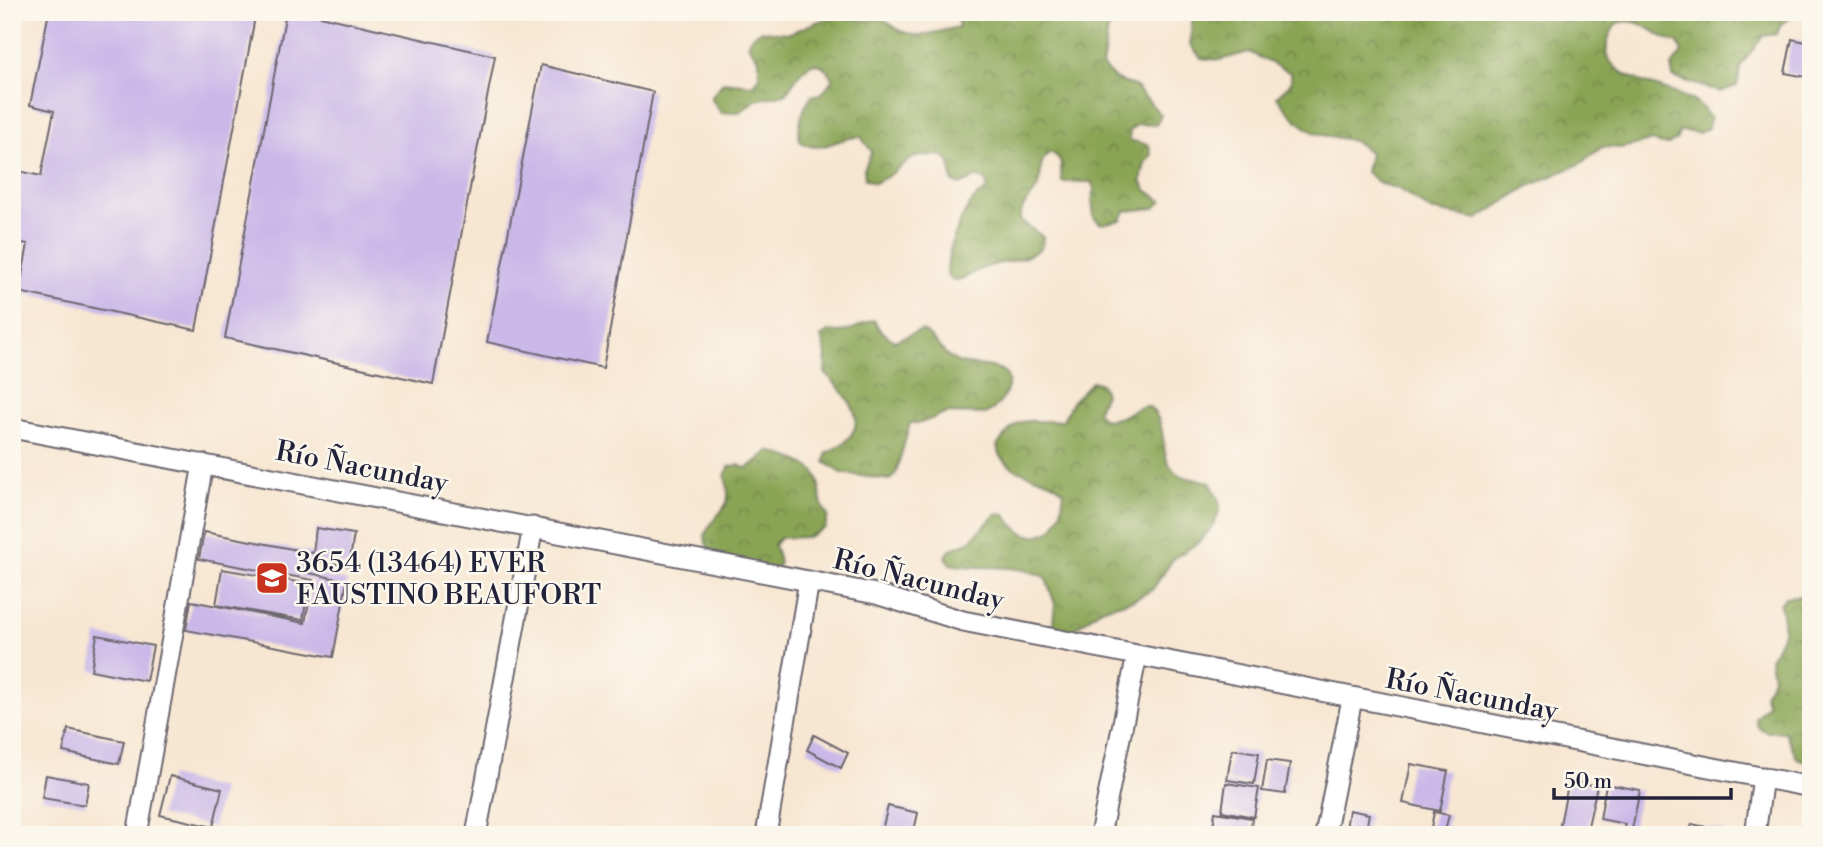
<svg xmlns="http://www.w3.org/2000/svg" width="1823" height="847" viewBox="0 0 1823 847" font-family="'Libre Bodoni',serif">
<style>
.forest{fill:url(#forest-crowns);stroke:#566348;stroke-width:2}
.building{fill:#cab8e8}
.lines{fill:none;stroke-linecap:round;stroke-linejoin:round}
.minor-casing{stroke:#6d6770;stroke-width:23}
.minor{stroke:#fff;stroke-width:19}
.labels{text-anchor:middle;stroke-width:5;stroke-linejoin:round;paint-order:stroke}
.street-label{font-size:28px;fill:#22223b;stroke:#fbf7ec}
.poi-label{font-size:28px;fill:#22223b;stroke:#fbf7ec;text-anchor:start}
</style>
<defs>
<pattern id="forest-crowns" width="20" height="18" patternUnits="userSpaceOnUse" patternTransform="scale(1.75)"><rect width="20" height="18" fill="#8aa455"/><path d="M2 6a3 3 0 1 1 6 0M12 15a3 3 0 1 1 6 0" fill="none" stroke="#708548"/></pattern>
</defs>
<rect width="100%" height="100%" fill="#fbf7ec"/>
<filter id="ink" filterUnits="userSpaceOnUse"><feTurbulence type="fractalNoise" baseFrequency=".0143" numOctaves="2"/><feDisplacementMap in="SourceGraphic" scale="14" xChannelSelector="R" yChannelSelector="G"/><feConvolveMatrix kernelMatrix="1 2 1 2 8 2 1 2 1" color-interpolation-filters="sRGB"/></filter>
<filter id="wash" filterUnits="userSpaceOnUse"><feTurbulence type="fractalNoise" baseFrequency=".00686" numOctaves="4" result="noise"/><feDisplacementMap in="SourceGraphic" scale="28" xChannelSelector="R" yChannelSelector="G"/><feGaussianBlur stdDeviation="1.57" result="paint"/><feColorMatrix in="noise" values="0 0 0 0 0 0 0 0 0 0 0 0 0 0 0 0 0 1.4 0 .05"/><feComposite in="paint" operator="in"/></filter>
<g filter="url(#wash)">
<rect width="100%" height="100%" fill="#f7e6d1"/>
<path class="forest" d="M936 12H1130L1108 29 1102 66 1116 80 1135 86 1161 115 1156 125 1138 124 1130 130 1129 140 1149 145 1151 155 1145 163 1141 181 1146 190 1162 201 1155 208 1125 211 1121 220 1101 224 1094 218 1092 199 1095 190 1091 182H1062C1059 168 1066 160 1050 152 1037 163 1043 170 1039 184 1034 199 1020 202 1020 220L1043 237 1042 247C1020 265 1001 259 979 270 968 275 966 280 953 281L947 274C947 249 964 199 987 190L986 180 977 177 960 185 952 181 950 163 944 156C900 151 909 170 874 183L865 179 864 169 872 152 861 137C839 135 820 157 800 141 797 126 803 108 811 96L821 94 833 79C813 43 797 79 785 94L756 100 740 112 721 113 711 98 723 82 752 85 759 78V60L748 44 752 36 760 31 790 33 834 15 863 20 883 19 900 31 920 36 959 27 957 17Z
M1193 12H1309L1323 17 1343 12H1800L1781 24 1777 34 1763 36 1740 67 1737 86 1719 92 1673 77 1671 67 1682 52 1678 43C1654 38 1643 15 1617 23 1576 79 1665 83 1695 102 1702 106 1706 112 1710 118L1708 128 1699 133 1680 131 1676 140 1668 145 1650 141 1622 148 1602 147 1580 164 1527 187 1478 219 1430 210 1399 189 1381 184 1366 172 1370 153C1353 135 1340 140 1319 134 1302 129 1286 110 1277 96L1291 83V73L1249 52 1220 60 1201 58 1190 44Z
M874 320 879 329 894 341 922 330C936 338 942 356 958 362 974 369 1016 359 1007 390 1004 400 995 409 986 414L947 413 920 423H910L896 473 890 480 841 473 825 462 827 453C876 430 854 401 825 373L826 355 821 337 829 331C848 335 858 325 874 320Z
M1092 381 1101 384 1105 394 1097 411 1103 419C1123 422 1131 407 1148 406 1173 426 1154 457 1178 474 1187 480 1200 479 1210 482L1219 500 1220 510 1211 529 1198 543 1174 558 1152 590 1135 599 1101 609 1069 633 1059 631 1053 623 1055 604 1045 577C1014 562 983 571 950 564L946 556 951 549 969 542 996 514 1005 515C1019 535 1032 542 1053 529L1061 512 1064 492C1044 470 1005 480 997 446 1023 408 1028 426 1063 420L1072 402Z
M769 451C783 455 814 463 818 478 823 495 816 498 828 516L825 528 808 537 780 538 774 545 780 564 772 571 717 560 706 544 705 535C718 505 735 514 725 476L729 467 739 465 747 469Z
M1811 584V759L1805 761 1797 758 1785 732H1767L1758 727 1755 718 1768 704 1764 695 1773 678 1770 659C1783 637 1787 631 1780 605L1785 597 1804 596Z"/>
<g id="blocks">
<path class="building" d="M49 12H256L196 330 19 292 28 244 12 241V209L19 171 41 176 54 111 30 105Z
M286 12H303L495 56 433 384 225 338Z
M1792 39 1811 43V78L1785 73Z
M541 65 653 92 603 368 487 342Z
M316 528 354 534 349 566 312 560 309 573 347 581 333 657 186 630 191 601 305 623 313 580 199 559 204 532 313 553Z
M222 569 309 584 303 620 216 605Z
M97 635 153 646 146 681 91 670Z
M68 729 124 741 119 764 63 752Z
M814 735 848 753 841 768 807 750Z
M1232 749 1259 753 1254 784 1227 780Z
M1267 760 1290 763 1285 794 1262 791Z
M1411 764 1448 771 1440 811 1403 803Z
M46 775 89 783 85 805 42 798Z
M170 776 222 789 213 827 160 815Z
M1569 780 1597 786 1586 835 1558 834Z
M1226 783 1259 788 1254 817 1222 811Z
M1606 784 1640 790 1631 834 1623 832 1625 824 1600 819Z
M888 806 918 813 913 835 882 830Z
M1349 810 1369 814 1365 835H1345Z
M1215 812 1252 818 1250 835H1212Z
M1434 812 1449 815 1445 831 1431 828Z
M1692 824 1723 831 1722 835H1689Z"/>
</g>
</g>
<g filter="url(#ink)">
<use href="#blocks" fill-opacity="0" stroke="#6d6770" stroke-width="2"/>
<g class="lines">
<defs>
<path id="minor" d="M12 428 876 594 963 621 1811 787
M137 835 203 464
M476 835 533 527
M766 835 809 581
M1100 835 1137 655
M1325 835 1352 699
M1755 835 1763 777"/>
</defs>
<use href="#minor" class="minor-casing"/>
<use href="#minor" class="minor"/>
</g>
</g>
<defs>
<symbol id="school-square" viewBox="-11 -11 22 22"><rect x="-9" y="-9" width="18" height="18" rx="4" fill="#c8321e" stroke="#fbf7ec"/><path d="M0-5L7-2L0 1L-7-2ZM-4 1L0 2.5L4 1V4Q0 6-4 4Z" fill="#fff"/></symbol>
</defs>
<g fill-rule="evenodd">
<use href="#school-square" x="253" y="559" width="38" height="38"/>
</g>
<g class="labels">
<g class="street-label">
<text transform="translate(362 466) rotate(11)" y="10">Río Ñacunday</text>
<text transform="translate(919 579) rotate(14)" y="10">Río Ñacunday</text>
<text transform="translate(1472 694) rotate(11)" y="10">Río Ñacunday</text>
</g>
<g class="poi-label">
<text x="296" y="572">3654 (13464) EVER<tspan x="296" dy="32">FAUSTINO BEAUFORT</tspan></text>
</g>
</g>
<rect width="1823" height="847" fill="none" stroke="#fbf7ec" stroke-width="42"/>
<path d="M1554 788v10h177v-10" fill="none" stroke="#22223b" stroke-width="3.5"/>
<text x="1564" y="788" font-size="21" fill="#22223b" stroke="#fbf7ec" stroke-width="5" paint-order="stroke">50 m</text>
</svg>
